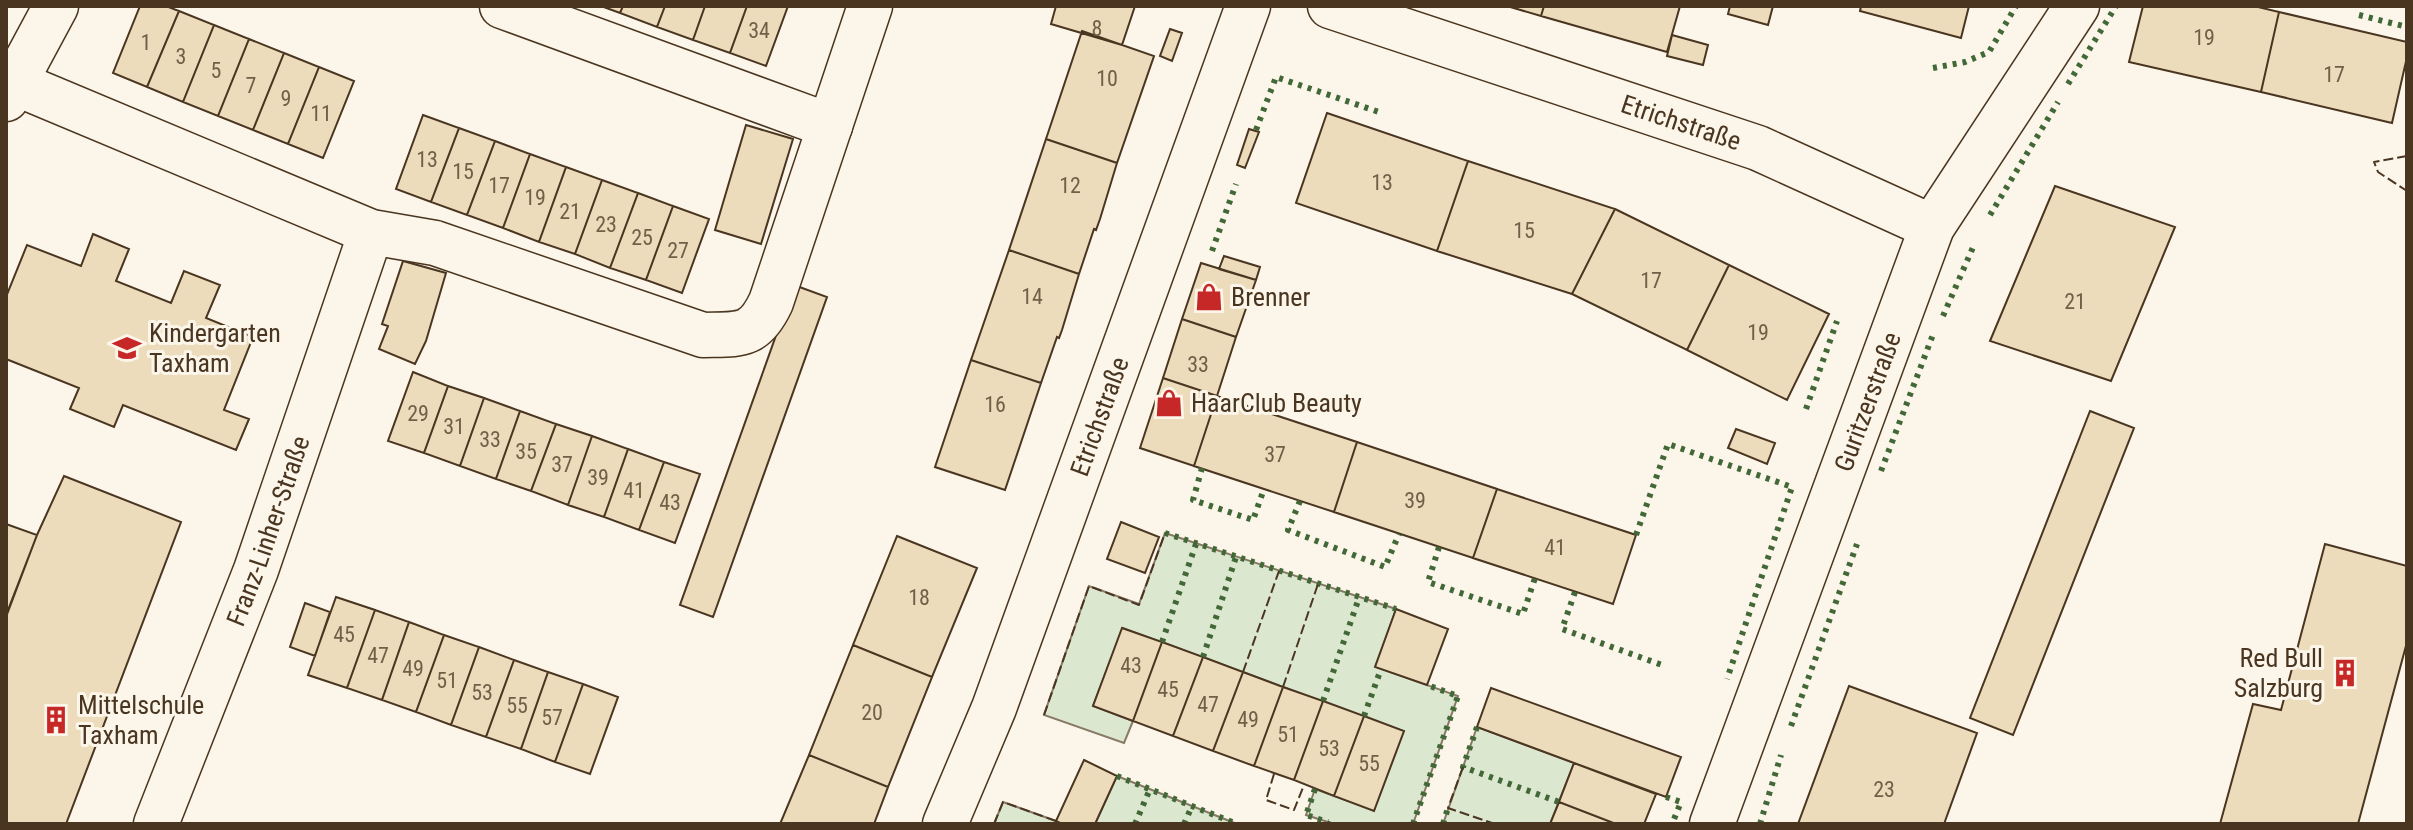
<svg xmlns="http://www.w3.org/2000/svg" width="2413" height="830" viewBox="0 0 2413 830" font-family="'Roboto Condensed',sans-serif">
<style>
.green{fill:#dce7d0;stroke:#887966;stroke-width:2}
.building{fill:#ecdcbc;stroke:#4a3520;stroke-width:2}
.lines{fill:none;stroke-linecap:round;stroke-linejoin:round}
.street-casing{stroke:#4a3520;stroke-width:47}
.street{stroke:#fbf6e9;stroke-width:44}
.hedge{stroke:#436837;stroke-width:6;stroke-dasharray:4 6;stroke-linecap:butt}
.fence{stroke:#4a3520;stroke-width:2;stroke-dasharray:10 4;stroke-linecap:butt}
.labels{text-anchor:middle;stroke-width:6;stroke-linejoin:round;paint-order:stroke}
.number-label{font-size:22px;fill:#725f47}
.street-label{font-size:26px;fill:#4a3520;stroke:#fbf6e9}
.poi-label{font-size:26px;fill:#4a3520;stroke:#fbf6e9;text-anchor:start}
</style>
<rect width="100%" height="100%" fill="#fbf6e9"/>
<path class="green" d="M1165 533 1396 609 1376 667 1458 696 1413 824H1334L1306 815 1315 789 1374 810 1403 731 1123 628 1093 706 1133 721 1124 743 1044 715 1089 586 1139 604Z
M1477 727 1574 763 1550 824H1443Z
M1117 776 1237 824H1095Z
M1003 802 1056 821 1062 824H994Z"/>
<path class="building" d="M140 6H166L179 11 147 87 113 73Z
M601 6H623L620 13Z
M623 6H665L657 27 620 13Z
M665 6H705L693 40 657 27Z
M705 6H747L730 53 693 40Z
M747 6H788L766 66 730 53Z
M1056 6H1135L1122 45 1051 24Z
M1507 6H1544L1541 16Z
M1544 6H1680L1667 52 1541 16Z
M1730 6H1773L1768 25 1728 14Z
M1861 6H1969L1961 38 1860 11Z
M2143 6H2254L2279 12 2261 92 2129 62Z
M179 11 214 25 183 102 147 87Z
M2279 12 2407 42V57L2392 123 2261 92Z
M214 25 249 39 218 116 183 102Z
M1170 29 1182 33 1172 61 1160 56Z
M1082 31 1154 56 1117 163 1046 139Z
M1672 35 1708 45 1703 65 1667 56Z
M249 39 284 53 253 130 218 116Z
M284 53 319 67 288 144 253 130Z
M319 67 354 81 323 158 288 144Z
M1327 113 1468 161 1437 251 1296 203Z
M423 115 459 128 431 202 396 189Z
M746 125 793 139 761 244 715 230Z
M459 128 495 141 467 215 431 202Z
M1249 129 1259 132 1245 168 1237 165Z
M1046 139 1117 163 1100 219 1096 230 1094 229 1079 274 1009 250Z
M495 141 530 154 503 228 467 215Z
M530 154 566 167 539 242 503 228Z
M1468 161 1615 209 1572 294 1437 251Z
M566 167 602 180 575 254 539 242Z
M602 180 638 193 610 268 575 254Z
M2055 186 2175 227 2111 381 1990 341Z
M638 193 673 206 646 280 610 268Z
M673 206 709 219 682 293 646 280Z
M1615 209 1729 265 1687 350 1572 294Z
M93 234 129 249 116 281 171 303 184 271 220 285 206 318 253 337 224 410 249 419 236 450 123 405 114 427 70 409 79 388 6 359V297L27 245 81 266Z
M1009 250 1079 274 1062 330 1059 338 1057 337 1041 383 971 360Z
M1224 256 1260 267 1256 280 1219 269Z
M403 261 446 273 426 341 415 364 379 349 388 326 382 324Z
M1201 263 1256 280 1236 337 1182 319Z
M1729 265 1829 314 1787 400 1687 350Z
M794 285 827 297 713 617 680 605Z
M1182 319 1236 337 1217 396 1163 378Z
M971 360 1041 383 1005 490 935 467Z
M413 372 448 386 424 453 388 441Z
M1163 378 1217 396 1194 466 1140 448Z
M448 386 484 398 460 466 424 453Z
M1217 396 1357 442 1334 512 1194 466Z
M484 398 520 411 496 479 460 466Z
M520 411 556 424 531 491 496 479Z
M2090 411 2134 428 2013 735 1970 718Z
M556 424 592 436 568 505 531 491Z
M1736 429 1775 443 1767 464 1728 448Z
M592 436 628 449 604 517 568 505Z
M1357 442 1497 489 1473 558 1334 512Z
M628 449 664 462 639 530 604 517Z
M664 462 700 474 675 543 639 530Z
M64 476 181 522 66 824H6V617L37 535Z
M1497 489 1636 535 1613 604 1473 558Z
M1121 522 1159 537 1145 573 1107 559Z
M6 524 37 535 8 610 6 609Z
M897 536 977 568 932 677 853 645Z
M2325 544 2407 566V642L2358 824H2220L2253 704 2281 710Z
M336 597 375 610 347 688 308 675Z
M305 603 330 612 315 656 290 647Z
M1396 609 1448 629 1427 685 1375 667Z
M375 610 409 622 382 700 347 688Z
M409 622 444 635 416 712 382 700Z
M1122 628 1162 642 1133 721 1093 706Z
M444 635 479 647 451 725 416 712Z
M1162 642 1203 657 1173 736 1133 721Z
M853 645 932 677 888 787 809 755Z
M479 647 514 660 486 737 451 725Z
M1203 657 1243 672 1213 751 1173 736Z
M514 660 548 672 521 749 486 737Z
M548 672 583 684 555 762 521 749Z
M1243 672 1283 687 1254 766 1213 751Z
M583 684 618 697 590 774 555 762Z
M1849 686 1977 733 1944 824H1798Z
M1283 687 1323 701 1294 780 1254 766Z
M1491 688 1681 757 1666 797 1477 727Z
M1323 701 1364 716 1334 796 1294 780Z
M1364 716 1404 731 1374 811 1334 796Z
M809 755 888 787 874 824H780Z
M1084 760 1117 776 1095 824H1062L1056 821Z
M1574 763 1656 794 1644 824H1616L1559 802Z
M1559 802 1616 824H1550Z"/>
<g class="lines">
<defs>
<g id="street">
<path d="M502 6 830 126"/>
<path id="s1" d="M1330 6 1758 148 1932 227"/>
<path d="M15 83 371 232 435 243 703 335C740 334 754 338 771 302L870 6"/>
<path d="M6 99 56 6"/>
<path id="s2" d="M156 824 256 570 371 232"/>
<path id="s3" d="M945 824 994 708 1248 6"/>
<path id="s4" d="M1712 824 1932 227 2077 6"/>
</g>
</defs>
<use href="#street" class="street-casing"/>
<use href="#street" class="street"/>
<path class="hedge" d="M2359 15 2407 27
M1933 68 1965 62 1989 52 2016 6
M2068 84 2116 6
M1256 130 1276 77 1379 112
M1990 215 2058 102
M1212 251 1236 184
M1943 316 1974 245
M1806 409 1837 321
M1202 468 1193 500 1253 520 1264 489
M1881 471 1934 332
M1300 501 1288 530 1385 567 1399 534
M1165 533 1396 609
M1636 535 1668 444 1792 487 1727 679
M1439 547 1428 582 1523 614 1535 578
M1575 592 1562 629 1662 665
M1162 642 1196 544
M1203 657 1236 557
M1323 701 1359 598
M1364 716 1381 669
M1791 726 1857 544
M1477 727 1463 767 1559 802
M1117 776 1237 824
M1315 789 1306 815 1328 822
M1666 797 1681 802 1672 824
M1135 824 1150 789
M1184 824 1192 806
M1413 824 1458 696 1427 685
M1443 824 1448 808
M1760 824 1781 755"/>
<path class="fence" d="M2407 156 2374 162 2378 172 2407 191
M1243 672 1279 571
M1283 687 1318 584
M1044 715 1089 586 1139 605 1165 533
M1463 767 1448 808 1495 824
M1274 774 1266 800 1294 810 1304 785
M1328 822 1334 824
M994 824 1003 802 1056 821"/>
</g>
<defs>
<symbol id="shop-bare" viewBox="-9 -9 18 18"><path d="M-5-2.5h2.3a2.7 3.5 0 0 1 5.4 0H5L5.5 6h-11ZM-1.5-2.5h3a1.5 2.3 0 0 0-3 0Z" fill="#c62828" stroke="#fbf6e9" stroke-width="2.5" paint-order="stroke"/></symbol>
<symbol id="school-bare" viewBox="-9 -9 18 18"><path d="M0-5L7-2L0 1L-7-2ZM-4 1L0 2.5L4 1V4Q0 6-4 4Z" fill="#c62828" stroke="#fbf6e9" stroke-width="2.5" paint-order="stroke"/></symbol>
<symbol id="building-bare" viewBox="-9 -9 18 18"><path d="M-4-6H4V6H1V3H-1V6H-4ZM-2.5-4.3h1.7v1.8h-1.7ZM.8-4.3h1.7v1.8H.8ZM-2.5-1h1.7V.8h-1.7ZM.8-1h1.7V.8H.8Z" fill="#c62828" stroke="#fbf6e9" stroke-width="2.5" paint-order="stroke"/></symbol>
</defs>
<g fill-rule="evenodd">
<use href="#shop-bare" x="1189" y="277" width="40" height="40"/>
<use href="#school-bare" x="107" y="328" width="40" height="40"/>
<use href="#shop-bare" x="1149" y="383" width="40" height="40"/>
<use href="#building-bare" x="2325" y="653" width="40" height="40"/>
<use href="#building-bare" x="36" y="700" width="40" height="40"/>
</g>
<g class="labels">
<g class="number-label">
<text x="1097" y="36">8</text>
<text x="759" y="38">34</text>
<text x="2204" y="45">19</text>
<text x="146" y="50">1</text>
<text x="181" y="64">3</text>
<text x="216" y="78">5</text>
<text x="2334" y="82">17</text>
<text x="1107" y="86">10</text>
<text x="251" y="93">7</text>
<text x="286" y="106">9</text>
<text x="321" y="121">11</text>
<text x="427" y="167">13</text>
<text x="463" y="179">15</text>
<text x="1382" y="190">13</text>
<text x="499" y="193">17</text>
<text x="1070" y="193">12</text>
<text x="535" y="205">19</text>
<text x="570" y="219">21</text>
<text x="606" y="232">23</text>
<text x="1524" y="238">15</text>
<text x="642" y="245">25</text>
<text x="678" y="258">27</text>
<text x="1651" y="288">17</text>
<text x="1032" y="304">14</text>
<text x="2075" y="309">21</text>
<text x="1758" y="340">19</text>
<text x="1198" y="372">33</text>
<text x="995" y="412">16</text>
<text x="418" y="421">29</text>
<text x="454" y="434">31</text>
<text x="490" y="447">33</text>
<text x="526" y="459">35</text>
<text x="1275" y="462">37</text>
<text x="562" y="472">37</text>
<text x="598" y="485">39</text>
<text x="634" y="498">41</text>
<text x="1415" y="508">39</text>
<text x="670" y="510">43</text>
<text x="1555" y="555">41</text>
<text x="919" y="605">18</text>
<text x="344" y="642">45</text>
<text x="378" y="663">47</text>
<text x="1131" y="673">43</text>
<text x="413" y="676">49</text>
<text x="447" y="688">51</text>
<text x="1168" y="697">45</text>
<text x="482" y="700">53</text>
<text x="1208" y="712">47</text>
<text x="517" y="713">55</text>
<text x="872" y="720">20</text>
<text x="552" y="725">57</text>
<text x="1248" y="727">49</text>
<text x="1288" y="742">51</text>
<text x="1329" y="756">53</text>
<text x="1369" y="771">55</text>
<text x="1884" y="797">23</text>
</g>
<g class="street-label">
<text dy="9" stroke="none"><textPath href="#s1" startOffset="370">Etrichstraße</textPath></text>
<text dy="9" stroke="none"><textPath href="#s4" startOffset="450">Guritzerstraße</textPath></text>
<text dy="9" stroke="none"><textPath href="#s3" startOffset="436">Etrichstraße</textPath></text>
<text dy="9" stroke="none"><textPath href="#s2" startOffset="314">Franz-Linher-Straße</textPath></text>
</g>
<g class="poi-label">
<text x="1231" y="306">Brenner</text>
<text x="149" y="342">Kindergarten<tspan x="149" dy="30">Taxham</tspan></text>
<text x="1191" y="412">HaarClub Beauty</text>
<text x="2323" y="667" text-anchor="end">Red Bull<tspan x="2323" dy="30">Salzburg</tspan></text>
<text x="78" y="714">Mittelschule<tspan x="78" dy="30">Taxham</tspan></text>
</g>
</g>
<rect width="2413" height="830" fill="none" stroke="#4a3520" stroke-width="16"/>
</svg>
